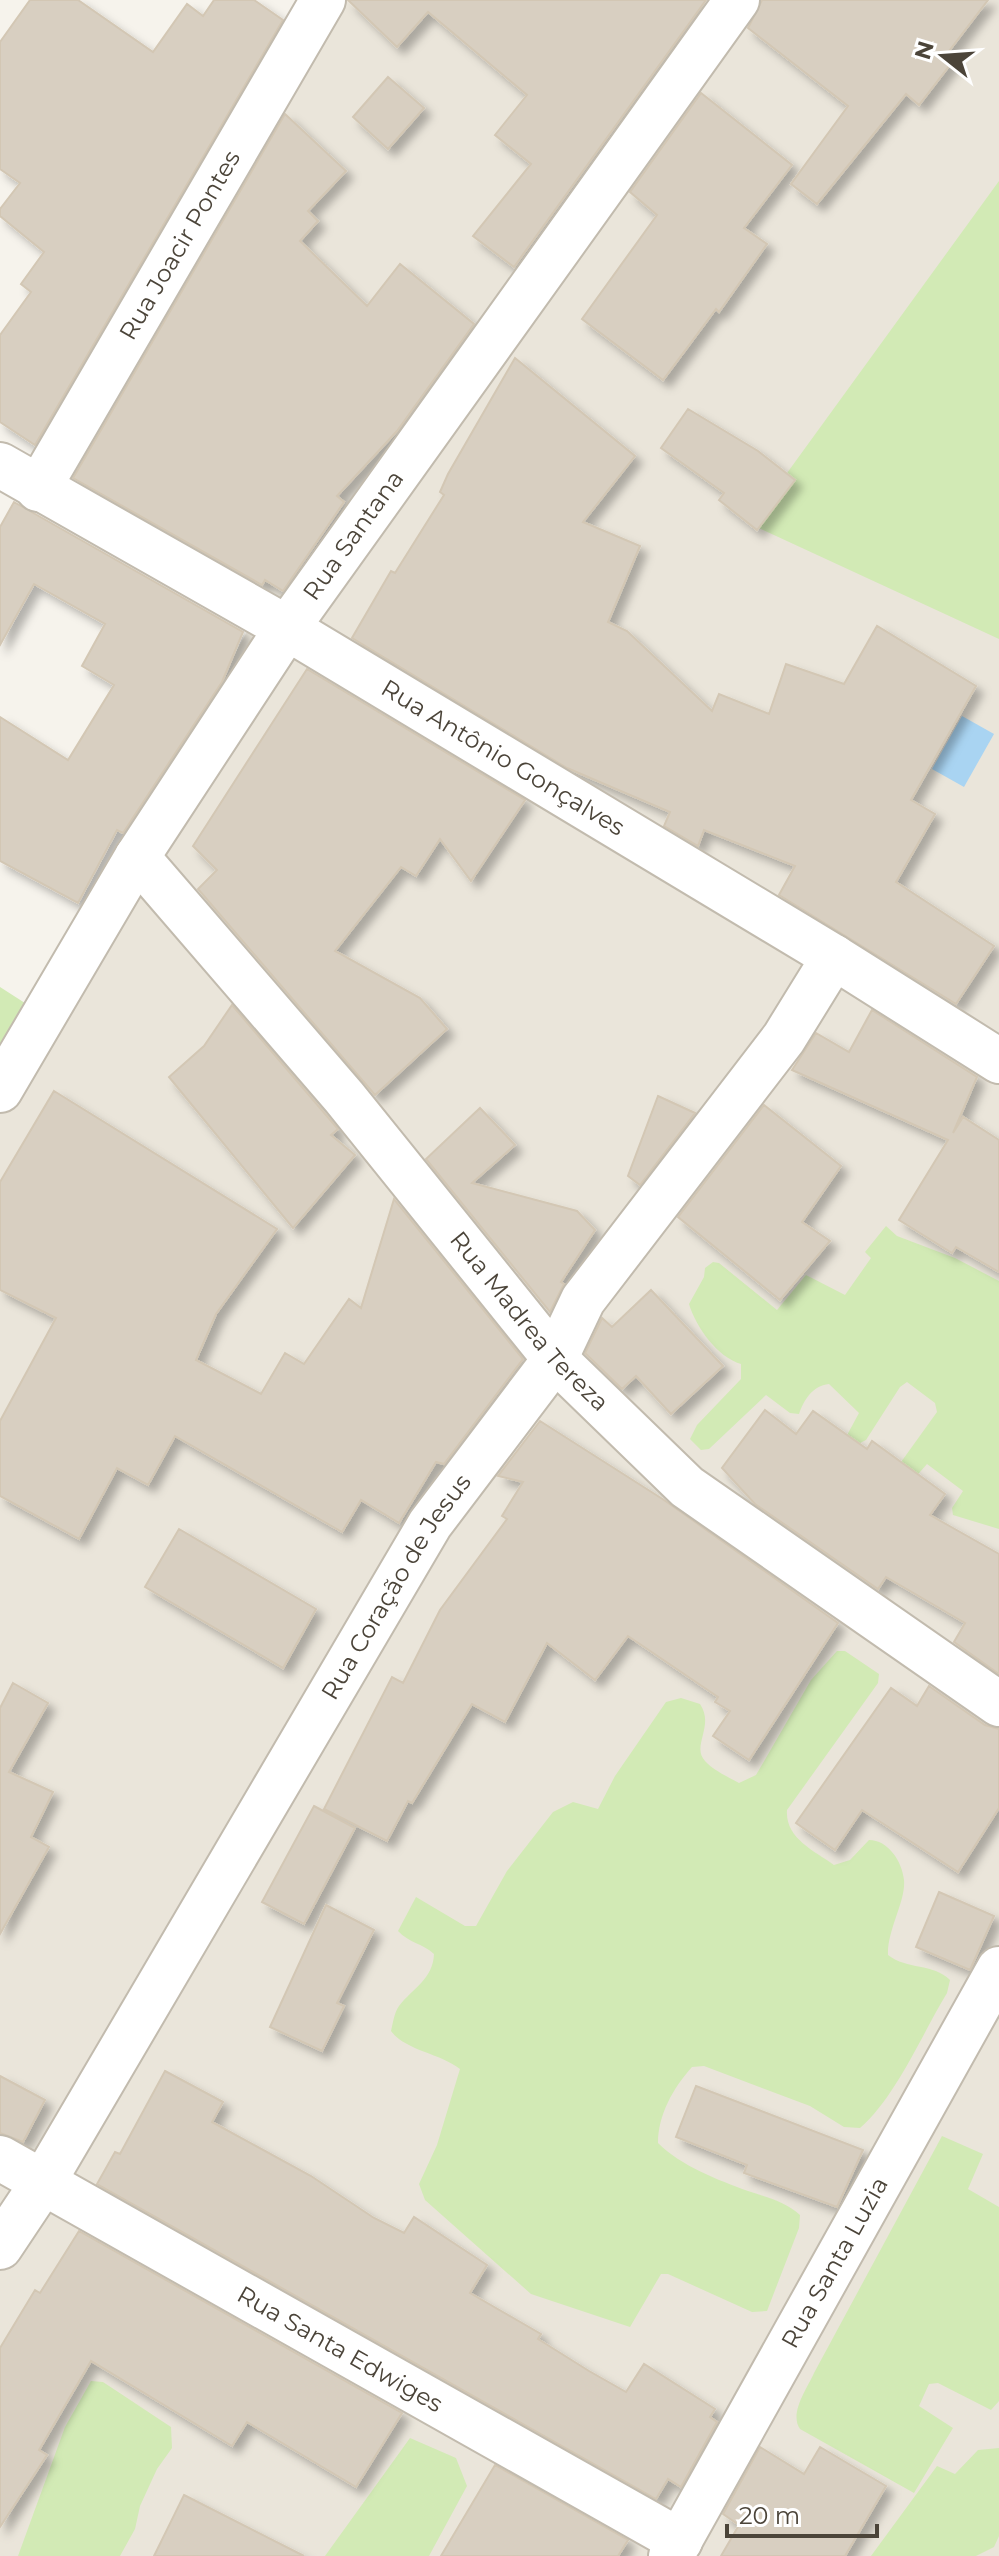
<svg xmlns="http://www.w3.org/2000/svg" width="999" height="2556" viewBox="0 0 999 2556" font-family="Montserrat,sans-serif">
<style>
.residential{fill:#eae5da}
.green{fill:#d2eab5}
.water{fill:#a9d4f2}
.building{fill:#d8cfc1;stroke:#d3c7b4;stroke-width:2;filter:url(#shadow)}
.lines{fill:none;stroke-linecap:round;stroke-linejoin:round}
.minor-casing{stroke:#c2bbae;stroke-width:48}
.minor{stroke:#fff;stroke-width:44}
.labels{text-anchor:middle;stroke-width:8;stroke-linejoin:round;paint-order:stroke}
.street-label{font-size:24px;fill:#4b4439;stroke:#fff}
</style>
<defs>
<filter id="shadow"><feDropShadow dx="7" dy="7" stdDeviation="4" flood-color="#0004"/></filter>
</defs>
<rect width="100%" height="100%" fill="#f6f3ec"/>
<path class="residential" d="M324 0H999V2556H0V1076L257 614 47 483Z"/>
<path class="green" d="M999 181V639L750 524Z
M0 987 28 1005 0 1058Z
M886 1226 897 1236 955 1258 999 1281V1529L953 1515 952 1508 963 1491 927 1464 905 1489 891 1476 937 1412 935 1403 907 1382 900 1387 866 1440 860 1443 846 1437 859 1413 829 1384C812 1386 804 1400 799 1414L790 1413 766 1395 709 1449 701 1450 690 1439 697 1425 741 1379V1364C717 1357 696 1327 689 1304L704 1277 705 1268 713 1262 719 1263 777 1310 806 1275 845 1295 871 1258 865 1252Z
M837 1651H845L879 1674 878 1683 787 1810C785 1838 813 1850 834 1865L850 1860 869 1840C888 1840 902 1861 904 1880 906 1901 887 1930 888 1955 907 1970 933 1963 950 1980L947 1993C922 2034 896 2097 860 2128L844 2127 810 2106 704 2066 692 2067C673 2088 658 2115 658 2143 681 2166 718 2180 748 2191 766 2197 786 2202 800 2215L799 2228 767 2311 752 2312 668 2274H661L630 2327 531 2294 425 2200 419 2184 437 2145 460 2069C440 2053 406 2051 391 2031 393 2023 394 2013 399 2006 413 1988 433 1979 434 1954 422 1943 409 1943 398 1931L416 1897 465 1926H476L507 1871 553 1812 573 1802 598 1809 615 1776 666 1702 681 1698 700 1704C715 1726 691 1746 705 1761 713 1770 728 1777 739 1783L756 1775 811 1680Z
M942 2136 983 2154 968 2189 999 2207V2401L991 2410 938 2383 929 2384 919 2406 953 2428 914 2493 800 2429C789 2413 807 2389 814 2373Z
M91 2381 103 2382 171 2427 172 2448 157 2469 140 2506 135 2529 120 2556H18L65 2427Z
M410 2438 456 2458 467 2486 429 2556H325Z
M999 2448V2536L994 2547 976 2556H871L937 2466 955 2474 978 2450Z"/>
<path class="water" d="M962 716 994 734 964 787 932 769Z"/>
<path class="building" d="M30 0H78L153 52 187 4 203 16 214 0H254L283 20 35 445 0 422V335L31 292 21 284 44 252 0 216V209L20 183 0 169V42Z
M348 0H706L514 267 473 236 531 164 495 135 527 95 428 12 397 47Z
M762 0H988L946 55 953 61 919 105 906 94 817 204 791 184 848 106 748 28Z
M388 77 424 108 388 149 353 117Z
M701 93 792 165 744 228 767 244 719 312 716 309 663 380 582 319 657 215 630 192Z
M285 114 346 171 308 211 318 221 300 241 367 306 400 264 474 324 397 431 337 496 344 502 283 591 265 580 262 585 73 478Z
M515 358 635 456 583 522 640 546 608 622 627 631 712 711 719 694 769 714 786 664 844 684 877 626 976 686 911 800 935 814 896 882 994 946 956 1004 779 895 795 866 704 830 698 846 664 826 670 812 567 768 352 638 391 571 395 573 444 495 440 492 448 474Z
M688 409 758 451 795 480 757 530 719 500 724 493 661 448Z
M14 502 243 632 222 682 123 833 117 830 78 903 0 861V717L68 760 114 685 82 666 105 624 34 584 0 645V527Z
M307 669 525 800 471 881 440 839 416 876 401 867 335 951 420 998 447 1029 375 1095 198 889 217 870 193 846Z
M232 1005 338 1129 331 1135 355 1155 293 1228 169 1077 204 1046Z
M872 1010 977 1077 953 1133 963 1117 999 1140V1272L956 1247 952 1253 899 1220 948 1140 792 1070 816 1033 849 1052Z
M54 1091 277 1229 216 1314 196 1360 261 1394 285 1353 304 1364 349 1299 361 1308 394 1199 523 1359 444 1464 436 1462 399 1523 361 1500 342 1532 175 1436 148 1485 117 1468 79 1539 0 1496V1421L56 1318 0 1290V1182Z
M658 1096 695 1113 640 1185 628 1176Z
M764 1105 841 1166 802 1222 830 1241 780 1300 678 1217Z
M480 1108 515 1145 472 1183 577 1211 595 1230 561 1282 564 1284 550 1312 426 1159Z
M651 1290 723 1366 671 1414 636 1376 622 1389 585 1353 602 1318 612 1327Z
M765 1410 796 1434 813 1411 867 1449 872 1441 945 1494 930 1515 999 1554V1674L954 1642 965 1623 886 1577 878 1589 755 1504 722 1468Z
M540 1421 664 1500 838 1623 749 1760 713 1736 730 1711 715 1702 718 1697 628 1636 595 1680 547 1643 505 1722 472 1704 412 1803 408 1801 387 1841 324 1809 392 1677 403 1683 440 1610 507 1519 502 1516 523 1482 498 1476Z
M179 1529 316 1609 283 1668 145 1587Z
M13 1683 48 1703 9 1772 53 1792 31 1837 49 1847 0 1934V1708Z
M929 1686 985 1725 999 1729V1808L958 1872 862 1810 835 1850 796 1823 891 1688 917 1706Z
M314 1806 355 1828 304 1924 262 1902Z
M939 1892 994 1916 970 1970 916 1947Z
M326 1905 374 1930 337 2003 344 2006 322 2051 270 2027Z
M165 2071 223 2102 212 2122 311 2176 374 2218 404 2233 414 2217 487 2265 470 2293 541 2334 538 2339 589 2371 626 2392 644 2364 715 2409 710 2417 717 2422 681 2487 668 2479 656 2499 97 2184 115 2152 120 2154Z
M0 2076 45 2100 23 2142 0 2133Z
M696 2086 863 2150 837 2207 744 2173 747 2165 676 2137Z
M79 2231 402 2413 356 2487 247 2422 232 2446 91 2361 39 2450 47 2455 0 2527V2348L35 2290 40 2293Z
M760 2447 804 2474 820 2447 886 2486 845 2556H721L739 2525 723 2514Z
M495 2465 628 2540 618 2556H441Z
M184 2495 304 2556H154Z"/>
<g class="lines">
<defs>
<g id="minor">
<path id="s1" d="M0 465 287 628 834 957 999 1061"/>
<path id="s2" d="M38 489 323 0"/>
<path id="s3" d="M137 857 344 1097 555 1359 687 1487 999 1704"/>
<path id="s4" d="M0 1090 137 857 287 628 737 0"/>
<path id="s5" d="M0 2158 680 2541"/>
<path id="s6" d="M0 2247 42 2184 430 1524 555 1359 583 1300 784 1038 834 957"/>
<path id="s7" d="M671 2556 999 1969"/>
</g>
</defs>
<use href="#minor" class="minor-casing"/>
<use href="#minor" class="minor"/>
</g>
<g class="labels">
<g class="street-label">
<text dy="8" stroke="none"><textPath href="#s2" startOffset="282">Rua Joacir Pontes</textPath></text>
<text dy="8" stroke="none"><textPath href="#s4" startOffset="658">Rua Santana</textPath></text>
<text dy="8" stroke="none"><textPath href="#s1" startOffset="582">Rua Antônio Gonçalves</textPath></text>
<text dy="8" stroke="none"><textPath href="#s3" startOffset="608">Rua Madrea Tereza</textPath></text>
<text dy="8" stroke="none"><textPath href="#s6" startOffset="770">Rua Coração de Jesus</textPath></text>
<text dy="8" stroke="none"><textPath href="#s7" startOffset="336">Rua Santa Luzia</textPath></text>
<text dy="8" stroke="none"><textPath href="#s5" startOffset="390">Rua Santa Edwiges</textPath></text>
</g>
</g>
<g transform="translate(943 56) rotate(287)" stroke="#ffffff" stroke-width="6" paint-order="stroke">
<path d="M0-6L14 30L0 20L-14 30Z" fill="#4b4439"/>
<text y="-12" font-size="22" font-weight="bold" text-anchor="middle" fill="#4b4439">N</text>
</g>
<path d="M727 2524v12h150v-12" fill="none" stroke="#4b4439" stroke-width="4"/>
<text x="739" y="2524" font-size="24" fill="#4b4439" stroke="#ffffff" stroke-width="6" paint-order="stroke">20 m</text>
</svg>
